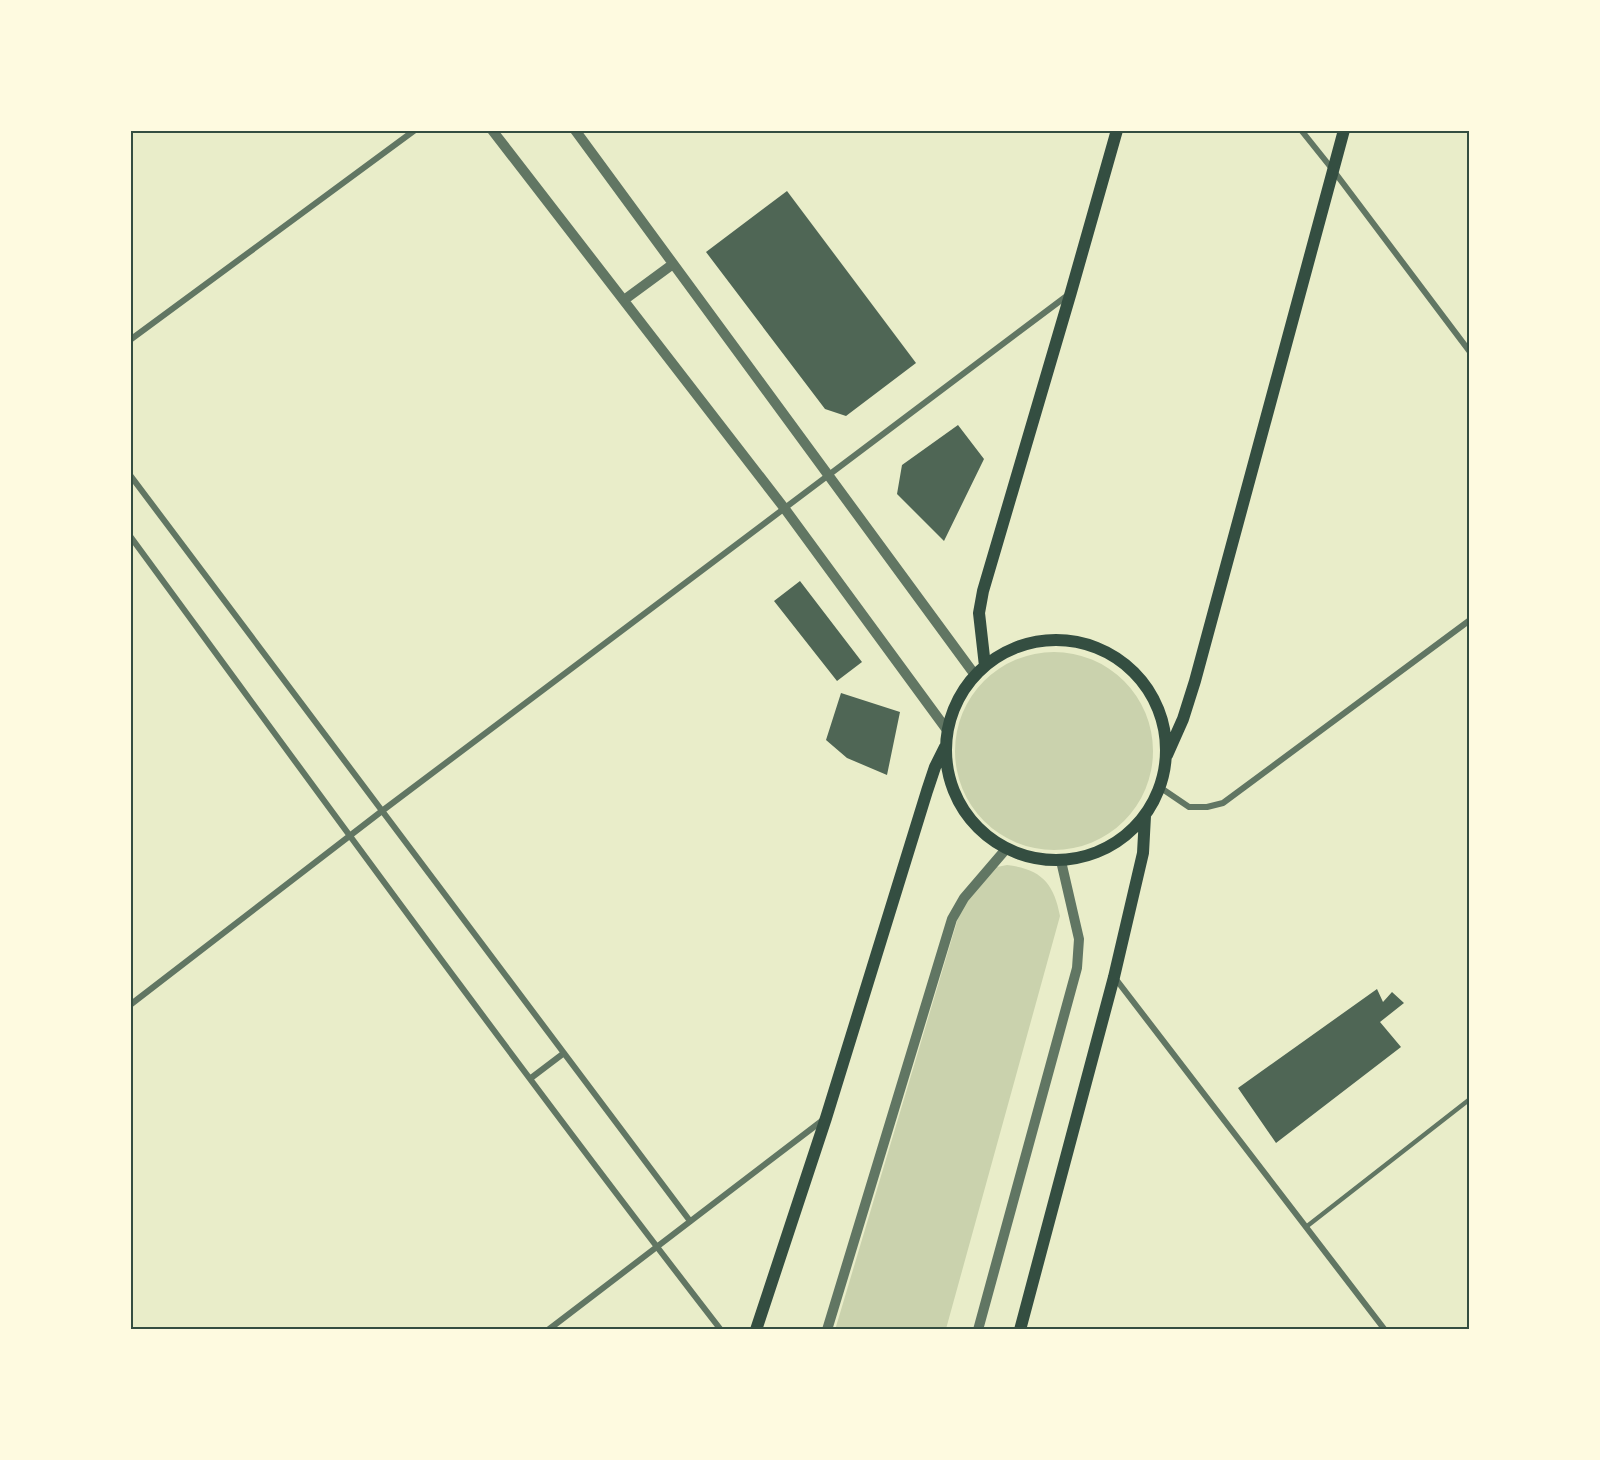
<svg xmlns="http://www.w3.org/2000/svg" width="1600" height="1460" viewBox="0 0 1600 1460" font-family="'Asap Condensed',sans-serif">
<style>
.green{fill:#cad2ad}
.building{fill:#4f6655}
.lines{fill:none;stroke-linecap:round;stroke-linejoin:round}
.service{stroke:#617663;stroke-width:4.5}
.minor{stroke:#617663;stroke-width:6}
.tertiary{stroke:#617663;stroke-width:10}
.secondary{stroke:#344e41;stroke-width:12}
.neatline{fill:none;stroke:#344e41;stroke-width:2}
</style>
<rect width="100%" height="100%" fill="#e9edc9"/>
<path class="green" d="M955 751a99 99 0 1 1 198 0a99 99 0 1 1-198 0Z
M1007 865C1041 869 1054 883 1060 916L946 1329 835 1330 967 888 992 868Z"/>
<path class="building" d="M787 191 916 363 846 416 825 409 706 252Z
M958 425 984 459 944 541 897 494 902 465Z
M800 581 862 662 837 681 774 601Z
M841 693 900 712 887 775 847 758 826 740Z
M1377 989 1383 1002 1392 992 1404 1003 1380 1022 1401 1047 1276 1143 1238 1088Z"/>
<g class="lines">
<path class="service" d="M1306 1227 1470 1099"/>
<path class="minor" d="M1301 130 1333 170 1470 352
M130 340 415 130
M130 475 690 1221
M130 536C325 802 519 1069 721 1330
M1161 788 1189 807H1207L1223 803 1470 620
M1115 978 1385 1330
M130 1005 382 811 1068 295
M531 1078 564 1053
M548 1330 823 1120"/>
<path class="tertiary" d="M492 130 785 509 947 730
M575 130 975 675
M624 300 673 264
M827 1330 952 919 964 898 1006 849
M978 1330 1077 968 1079 939 1061 861"/>
<path class="secondary" d="M946 750a110 110 0 1 1 220 0a110 110 0 1 1-220 0Z
M985 666 979 613 983 591 1071 292 1117 130
M1167 755 1183 719 1195 681 1344 130
M756 1330 826 1118 927 791 935 767 945 747
M1020 1330 1114 977 1143 853 1145 816"/>
</g>
<rect width="1600" height="1460" fill="none" stroke="#fefae0" stroke-width="264"/>
<rect x="132" y="132" width="1336" height="1196" class="neatline"/>
</svg>
